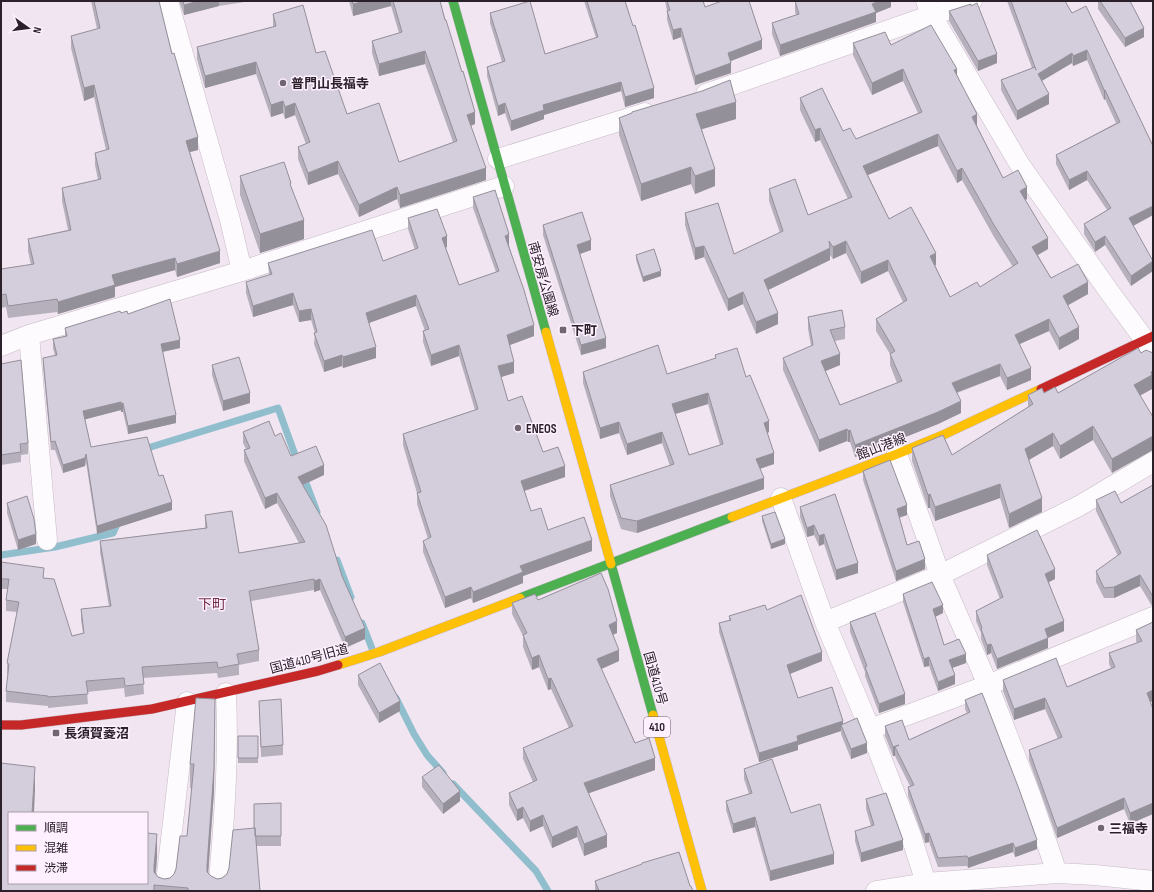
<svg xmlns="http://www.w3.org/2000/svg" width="1154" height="892" viewBox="0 0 1154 892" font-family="'Sofia Sans Condensed','Noto Sans JP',sans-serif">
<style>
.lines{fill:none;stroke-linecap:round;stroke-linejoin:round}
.stream{stroke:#90becd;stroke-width:7}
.street-casing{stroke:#c5bbc5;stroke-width:21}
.fast-casing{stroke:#c5bbc5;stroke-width:10}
.slow-casing{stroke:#c5bbc5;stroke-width:10}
.jam-casing{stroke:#c5bbc5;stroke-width:10}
.street{stroke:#fdfbfd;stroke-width:20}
.fast{stroke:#4caf50;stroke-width:9}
.slow{stroke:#ffc107;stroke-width:9}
.jam{stroke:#c62828;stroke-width:9}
.wall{fill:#b6b0bd;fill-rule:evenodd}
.shaded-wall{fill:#94909a}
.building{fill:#d4cddc;stroke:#94909a;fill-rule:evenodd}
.poi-dot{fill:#706671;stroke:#fff0ff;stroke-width:1.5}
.labels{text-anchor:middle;stroke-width:3;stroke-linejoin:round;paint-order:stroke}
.shield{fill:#fff0ff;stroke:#6a5f6b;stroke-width:1}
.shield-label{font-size:12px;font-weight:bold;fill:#2a212b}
.poi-label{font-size:13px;font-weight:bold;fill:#2a212b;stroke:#fff0ff;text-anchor:start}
.street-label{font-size:13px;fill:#2a212b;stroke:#fff0ff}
.neighbourhood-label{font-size:14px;fill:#712d45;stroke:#fff0ff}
</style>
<rect width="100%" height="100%" fill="#f2e5f2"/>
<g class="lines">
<path class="stream" d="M141 450 278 408 298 463
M303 475 317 512
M1 555 55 547 113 533 119 520
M337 560 351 597
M362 623 373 651
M396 698 414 734 427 755 443 773
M453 784 536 871 548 891"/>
<defs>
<path id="street" d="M168 1 230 220 242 271
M926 1 932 16 1020 165 1108 290 1144 339 1153 355
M706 94 972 1
M498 159 645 113
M29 335 47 540
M1 346 29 335 242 271 504 186
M897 454 940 575 988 685 1030 794 1057 873
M781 498 825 622 870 729 910 833 926 883
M825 622 940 575 1079 506 1153 462
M870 729 988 685 1153 617
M165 891 187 702
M218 891C224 825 229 759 226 693
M876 891 926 883 1057 873 1095 875 1153 881"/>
<path id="fast" d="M453 1 546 332
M611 564 653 715
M520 598 732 517"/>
<path id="slow" d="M546 332 611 564
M732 517 897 454 943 435 1041 389
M338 665 379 652 520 598
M653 715 702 891"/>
<path id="jam" d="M1041 389 1153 336
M1 725H21L152 709 318 671 338 665"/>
</defs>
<use href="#street" class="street-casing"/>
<use href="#fast" class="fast-casing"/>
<use href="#slow" class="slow-casing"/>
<use href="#jam" class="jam-casing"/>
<use href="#street" class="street"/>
<use href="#fast" class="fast"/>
<use href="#slow" class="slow"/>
<use href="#jam" class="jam"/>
</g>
<path class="wall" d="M91 1H159L172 54 198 150 190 152 220 263 177 277 175 270 115 287V297L58 314 57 312 8 318 6 307 1 308V269L31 265 28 251V239L68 230 62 201V188L98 180 95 165V153L106 150 94 97 84 101 71 48V36L97 29Z
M179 1H251L219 6 184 15Z
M349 1H440L475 124 471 126 486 180 400 208 397 199 359 217 338 174 308 185 298 159V147L306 144 295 115 285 119 283 113 271 117 256 74 205 88 197 59V47L273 27V14L316 53 347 114 399 162 453 142 425 64 379 76 372 53V41L399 33 391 6 353 16Z
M584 1H625L654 98 625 107 621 91 544 115V119L511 131 505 113 498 116 487 76V67L502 62 490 23V13L545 54 596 38Z
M665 1H703L705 7 762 49 731 61V73L695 85 681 37 673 40 667 20V11Z
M795 1H891V7L876 13V22L780 56 772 34V23L796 15 795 12Z
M1007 1H1065L1072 13 1153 146V215L1133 226 1131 286 1105 245 1095 252 1084 234V224L1107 210 1087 180 1069 190 1056 164V155L1116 123 1105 99 1104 100 1087 60 1073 66 1072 63 1042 81 1049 104 1017 120 1001 90V80L1032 68Z
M1098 1H1130L1144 37 1125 47 1098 9Z
M949 11 997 63 978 71 949 21Z
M853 43 891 45 957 75 977 126 1003 178 1027 199 1025 200 1048 249 1038 255 1051 278 1088 294 1068 305 1079 339 1059 350 1049 331 1020 344 1031 380 1007 390 1000 376 957 393 961 413 938 424 855 457 850 442H848L847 441 819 452 783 370V358L811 346 808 329V317L845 327V339L835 341 840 365 825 371 840 405 897 383 890 365V354L876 331V319L903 302 888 271 861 284 846 253 833 259 830 255V260L768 290 778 324 756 334 743 304 728 311 704 257 695 260 685 225V213L734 254 780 233 769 201V189L808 215 848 199 820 140 815 142 800 110V98L843 131 856 139 918 113 903 81 872 95 853 55ZM938 146 957 183 962 180 994 237 1013 267 980 287 950 297 935 265H936L889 219 868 175Z
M619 118 736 119 702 129 715 186 695 194 691 184 641 201 619 135Z
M240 176 291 188 304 239 260 253 240 195Z
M473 197 509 245 534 336 510 345 514 373 501 377 508 401 543 452 565 477 524 491 531 511 548 530 592 551 523 576V583L473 603 471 598 445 608 423 552V541L428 539 417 504V493L403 445V434L475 410 459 356 431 366 423 342V331H425L416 306 369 323 376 358 343 368 342 366 324 372 314 344 315 333 311 320 299 322 293 305 253 317 246 293V282L269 275 268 263 383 261 415 250 408 229V218L447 247 446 248 459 285 496 272 473 208Z
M543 225 591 250 580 254 606 348 581 355 543 235Z
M636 255 661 276 643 282 636 260Z
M121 313 128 314 180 348 163 352 176 423 128 434 123 412H121V410L85 419 91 447 159 476 172 510 97 534 86 462 85 466 63 473 55 450H51L43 366V358L55 356 53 348V339L65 336V328Z
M1141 353H1153L1152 389 1140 395 1112 473 1093 440 1060 459 1053 446 1029 460 1042 512 1009 528 1000 498 935 521 930 508H928L912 461V448L952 455 1028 407V395L1044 393H1058Z
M715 355 746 377 769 432 767 433 774 464 760 469 764 489 637 533 621 529 610 496V485L670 466 662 443 627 455 619 433 600 439 583 383V372L667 374 715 359ZM708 404 720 445 689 455 675 414Z
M1 364 28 443V454L21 455V462L1 465Z
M212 365 250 403 223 411 212 375Z
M243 432 275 436 291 456 324 475 303 485 342 576 365 639 345 648 320 590 314 592V590L251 601 259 650V661L239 665V675L218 678 217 673 143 678 144 694 125 697 124 688 87 692 88 704 48 708V706L6 702V691L8 674H7V663L17 612 6 611V600L8 589H1V562L44 578 72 636 83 633 81 620V609L109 607 100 552V541L205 528V515L239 553 299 543 277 503 265 509 244 461V450L246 449 243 443Z
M863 471 907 515 899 518 907 545 925 569 896 581 863 480Z
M1153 485V606H1152L1140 586 1114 598H1104L1096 582V571L1118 556 1096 511V500L1121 503Z
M835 494 858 573 836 580 824 544 819 546 814 535 807 537 800 517V507Z
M7 503 36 544 18 550 7 513Z
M762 516 785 544 771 549 762 521Z
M987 555 1055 579 1049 582 1064 631 1048 638V648L997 669 991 653 987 655 981 639V633L976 621V611L1000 599 987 565Z
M903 594 943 613 935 616 944 645 966 663 952 668 955 684 938 691 929 666 924 667 903 602Z
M538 600 617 633 613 635 619 661 601 669 635 743 655 770 588 793 607 847 584 856 577 837 552 848 543 826 530 832 523 818 517 821 509 805V793L533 782 523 759V748L569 728 551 689 548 690 539 667 532 670 523 647V636L512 614V603Z
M767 610 822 661 790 674 798 698 843 724 867 753 851 759 841 734V731L798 745V750L759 762 719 632V623L729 620V616Z
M850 622 905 704 879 713 865 676V672L850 632Z
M1153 622V701L1150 702 1130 824 1124 809 1057 838 1029 760V750L1058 739 1045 709 1014 720 1003 691V680L1067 687 1111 668 1109 664V653L1137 643 1136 641V630Z
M358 675 400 711 379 723 358 685Z
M965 700 1037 849 1015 857 1013 852 968 868 967 866 938 867 929 842 925 843 908 796V787L910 786 895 756H893L885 736V726L909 740 967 713 965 709Z
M259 701 283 745V755L261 757Z
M215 723 214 791 208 872 211 876 217 879 222 878 227 874 254 828 281 803V846H256L260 891H1L35 790 9 883 157 857 156 873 158 877 164 879 170 878 174 874 187 836 192 788H190V764Z
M238 736H258V763H238Z
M744 769 791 813 834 864 770 881 755 827 733 833 726 810V801L749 794 744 779Z
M422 777 460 801 443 814 422 787Z
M866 799 903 850 861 862 855 841V831L871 826 866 809Z
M595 881 690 886 693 891H595Z"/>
<path class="shaded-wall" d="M199 1H219V6L184 15V5Z
M365 1H391V6L353 16V4Z
M879 1H891V7L876 13V22L780 56V45Z
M681 28V37L673 40V30Z
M1144 28V37L1125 47V38Z
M762 40V49L728 62V53Z
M1087 50V60L1073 66V56Z
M425 51V64L379 76V64Z
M1072 53V63L1038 83V74Z
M997 54V63L978 71V61Z
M256 62V74L205 88V76Z
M731 63V73L695 85V76Z
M903 69V81L872 95V83Z
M957 69V80L954 70Z
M621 82V91L544 115V119L511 131V121L543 105Z
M94 85V97L84 101V88Z
M654 88V98L625 107V97Z
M1104 90H1105V99L1104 100Z
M1049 94V104L1017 120V111Z
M283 101V113L271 117V105Z
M736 102V119L696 131V114Z
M295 103V115L285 119V107Z
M505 103V113L498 116V106Z
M475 112V124L467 127V115Z
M977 114V126L972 129V117Z
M820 128V140L815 142V130Z
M938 134V146L863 177V166Z
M198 137V150L186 153V141Z
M338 161V174L308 185V173Z
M691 167V184L641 201V184Z
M486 168V180L400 208V195Z
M962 168V180L957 183V171Z
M715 169V186L695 194V176Z
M1087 171V180L1069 190V180Z
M397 187V199L359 217V205Z
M1027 187V199L1020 203V191Z
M1153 206V215L1129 228V218Z
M304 220V239L260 253V234Z
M509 234V245L505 247V236Z
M447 236V247L442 249V238Z
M1105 236V245L1095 252V242Z
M1048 238V249L1032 258V247Z
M591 240V250L577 255V245Z
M846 241V253L833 259V247Z
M704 246V257L695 260V248Z
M830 248V260L764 292V280Z
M220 251V263L177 277V264Z
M936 253V265L930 268V256Z
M175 258V270L115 287V297L58 314V302L112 275Z
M888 260V271L861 284V272Z
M1153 261V271L1131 286V276Z
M661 271V276L643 282V277Z
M1088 282V294L1063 308V296Z
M743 292V304L728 311V299Z
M293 293V305L253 317V306Z
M416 295V306L366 324V313Z
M311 309V320L299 322V311Z
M778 313V324L756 334V322Z
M1049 319V331L1015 346V335Z
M534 325V336L507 346V335Z
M1079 327V339L1059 350V338Z
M606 338V348L581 355V345Z
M180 340V348L161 352V344Z
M459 345V356L431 366V355Z
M376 347V358L343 368V357Z
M840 354V365L821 373V361Z
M342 355V366L324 372V361Z
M514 362V373L498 378V366Z
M1000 364V376L952 394V383Z
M1031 368V380L1007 390V378Z
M1153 371 1152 389 1134 399V385Z
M250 393V403L223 411V401Z
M708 393V404L672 415V404Z
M961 401V413L938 424 855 457V445Z
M121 402V410L83 420V411Z
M123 403V412H121V404Z
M176 415V423L128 434V426Z
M769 421V432L764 435V423Z
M619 422V433L600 439V428Z
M1093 426V440L1060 459V446Z
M847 429V441L819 452V440Z
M850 430V442H848V431Z
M662 432V443L627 455V444Z
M1053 433V446L1025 462V449Z
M1153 436V450L1112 473V459Z
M774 453V464L756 470V459Z
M86 454 85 466 63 473V465Z
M324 465V475L298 487V477Z
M565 466V477L521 492V481Z
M764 478V489L637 533V521Z
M1000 484V498L935 521V507Z
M277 493V503L265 509V498Z
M930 494V508H928V495Z
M1042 498V512L1009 528V514Z
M172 502V510L97 534V526Z
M907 505V515L897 518V509Z
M814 525V535L807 537V528Z
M36 534V544L18 550V540Z
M824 534V544L819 546V536Z
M785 539V544L771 549V544Z
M592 540V551L523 576V583L473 603V592L520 566Z
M925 559V569L896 581V571Z
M858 563V573L836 580V570Z
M1055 569V579L1045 584V574Z
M1140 575V586L1114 598V587Z
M320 579V590L314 592V581Z
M471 587V598L445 608V597Z
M943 605V613L933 618V609Z
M617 621V633L609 636V625Z
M1064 621V631L1045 639V629Z
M365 628V639L345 648V637Z
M1048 638V648L997 669V659Z
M991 644V653L987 655V645Z
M619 650V661L597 671V659Z
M822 652V661L787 675V665Z
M966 654V663L949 669V660Z
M539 655V667L532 670V658Z
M929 657V666L924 667V659Z
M955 675V684L938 691V682Z
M551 678V689L548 690V679Z
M1153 690V701L1147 703V693Z
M905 694V704L879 713V704Z
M1045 698V709L1014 720V709Z
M215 699 214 791 207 890V866Z
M400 701V711L379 723V713Z
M843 721V729L841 725V731L798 745V750L759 762V753L797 736Z
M867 743V753L851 759V749Z
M899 745 895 747V756H893V747Z
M655 758V770L584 795V783Z
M35 767V790L34 813H32Z
M460 791V801L443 814V804Z
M1124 798V809L1057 838V828Z
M1153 803V814L1130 824V813Z
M523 807V818L517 821V810Z
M543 815V826L530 832V821Z
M755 817V827L733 833V824Z
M577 826V837L552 848V837Z
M929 833V842L925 843V834Z
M157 834V857L154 890V866Z
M607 835V847L584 856V844Z
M903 840V850L861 862V853Z
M1037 840V849L1015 857V848Z
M1013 843V852L968 868V858Z
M834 854V864L770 881V871Z"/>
<path class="building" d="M94 1H159L172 54 174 53 198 137 186 141 220 251 177 264 175 258 112 275 115 285 58 302 57 299 8 306 6 294 1 295V269L34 264 28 239 71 230 62 188 101 179 95 153 109 149 94 85 84 88 71 36 100 28Z
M183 1H199L184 5Z
M352 1H365L353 4Z
M393 1H440L445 20H446L462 72 463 71 475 112 467 115 486 168 400 195 397 187 359 205 338 161 308 173 298 147 310 142 295 103 285 107 283 101 271 105 256 62 205 76 197 47 276 26 273 14 303 5 316 53 325 51 347 114 379 103 399 162 457 141 425 51 379 64 372 41 402 32Z
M530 1 545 54 598 37 587 1H625L633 26 635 25 654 88 625 97 621 82 543 105 544 110 511 121 505 103 498 106 487 67 505 61 490 13Z
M667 1H703L705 7 722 1H749L762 40 728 53 731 63 695 76 681 28 673 30 667 11 670 10Z
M795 1H879L872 4 876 12 780 45 772 23 799 14Z
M1011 1H1065L1072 13 1086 6 1153 146V206L1129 218 1153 261 1131 276 1105 236 1095 242 1084 224 1111 208 1087 171 1069 180 1056 155 1120 122 1105 90H1104L1087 50 1073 56 1072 53 1038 74 1049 94 1017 111 1001 80 1035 67 1036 70Z
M1100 1H1130L1144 28 1125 38Z
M977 3 997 54 978 61 949 11 971 4V6Z
M931 25 957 69 954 70 977 114 972 117 1003 178 1018 170 1027 187 1020 191 1048 238 1032 247 1051 278 1078 264 1088 282 1063 296 1079 327 1059 338 1049 319 1015 335 1031 368 1007 378 1000 364 952 383 961 401 938 412 855 445 850 430 848 431 847 429 819 440 783 358 813 345 808 317 842 310 845 327 830 330 840 354 821 361 840 405 902 381 890 354 895 351 876 319 907 300 888 260 861 272 846 241 833 247 829 241 830 248 764 280 778 313 756 322 743 292 728 299 704 246 695 248 685 213 718 203 734 254 783 231 769 189 795 179 808 215 852 197 820 128 815 130 800 98 822 88 843 131 850 128 856 139 922 112 903 69 872 83 853 43 885 32 891 45ZM938 134 957 171 962 168 994 225 1018 263 980 287 977 282 950 297 930 256 936 253 911 207 889 219 863 166Z
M730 80 736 102 696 114 715 169 695 176 691 167 641 184 619 118 632 113V112L702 91Z
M284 162 291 183 290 184 304 220 260 234 240 176Z
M495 190 509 234 505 236 524 290 534 325 507 335 514 362 498 366 508 401 522 396 543 452 558 447 565 466 521 481 531 511 541 508 548 530 584 517 592 540 520 566 523 572 473 592 471 587 445 597 423 541 431 537 417 493 421 492 403 434 478 409 459 345 431 355 423 331 429 329 416 295 366 313 376 347 343 357 342 355 324 361 314 333 317 332 311 309 299 311 293 293 253 306 246 282 272 274 268 263 372 230 383 261 418 248 408 218 437 209 447 236 442 238 459 285 499 271 473 197Z
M582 212 591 240 577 245 606 338 581 345 543 225Z
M654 249 661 271 643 277 636 255Z
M170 299 180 340 161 344 176 415 128 426 123 403 121 404V402L83 411 91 447 147 437 159 476 163 475 172 502 97 526 86 454 85 458 63 465 55 441 51 442 43 358 57 355 53 339 67 336 65 328 120 311 121 313 127 311 128 314Z
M658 345 667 374 716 358 715 355 737 348 746 377 750 375 769 421 764 423 774 453 756 459 764 478 637 521 621 518 610 485 674 464 662 432 627 444 619 422 600 428 583 372ZM708 393 723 444 689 455 672 404Z
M1138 348 1141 353 1146 350 1153 353V371L1151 372 1152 375 1134 385 1153 417V436L1112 459 1093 426 1060 446 1053 433 1025 449 1042 498 1009 514 1000 484 935 507 930 494 928 495 912 448 943 435 952 455 1033 404 1028 395 1042 388 1044 393 1055 387 1058 393Z
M239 357 250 393 223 401 212 365Z
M21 360 28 443 20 444 21 452 1 455V364Z
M269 421 275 436 281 433 291 456 316 446 324 465 298 477 326 525 342 576 365 628 345 637 320 579 314 581V579L249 591 259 650 237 654 239 664 218 668 217 662 142 667 144 684 125 686 124 678 86 681 88 694 48 697V696L6 691 9 664 7 663 19 602 6 600 9 579H1V562L44 568 43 578 54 579 72 636 84 633 81 609 111 606 100 541 207 528 205 515 232 511 239 553 305 542 277 493 265 498 244 450 250 448 243 432Z
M890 460 907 505 897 509 907 545 919 541 925 559 896 571 863 471Z
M1153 485V595H1152L1140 575 1114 587 1104 588 1096 571 1121 553 1096 500 1115 491 1121 503Z
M835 494 858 563 836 570 824 534 819 536 814 525 807 528 800 507Z
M27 496 34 519 36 534 18 540 7 503Z
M775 512 785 539 771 544 762 516Z
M1037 530 1055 569 1045 574 1064 621 1045 629 1048 638 997 659 991 644 987 645 981 629 982 628 976 611 1003 597 987 555Z
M601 573 608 589 617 621 609 625 619 650 597 659 635 743 649 738 655 758 584 783 607 835 584 844 577 826 552 837 543 815 530 821 523 807 517 810 509 793 537 780 523 748 573 726 551 678 548 679 539 655 532 658 523 635 527 633 512 603 535 594 538 600Z
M932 582 943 605 933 609 944 645 959 639 966 654 949 660 955 675 938 682 929 657 924 659 903 594Z
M801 595 822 652 787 665 798 698 832 687 843 721 797 736 798 741 759 753 719 623 731 620 729 616 765 605 767 610Z
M875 613 905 694 879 704 865 667 867 666 850 622Z
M1153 622V690L1147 693 1153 709V803L1130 813 1124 798 1057 828 1029 750 1062 737 1045 698 1014 709 1003 680 1056 658 1067 687 1115 667 1109 653 1142 641 1136 630Z
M380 663 400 701 379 713 358 675Z
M982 693 1019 789 1037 840 1015 848 1013 843 968 858 967 856 938 858 929 833 925 834 908 787 914 785 895 747 899 745 893 747 885 726 902 720 909 740 970 712 965 700Z
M196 698 215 699 214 768 207 866V872L211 876 217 879 222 878 227 874 229 868 233 830 255 828 260 891H188V888L154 885V891H1V763L35 767 32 813H9V883H147V833L157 834 154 866V872L158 877 164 879 170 878 174 874 176 869 180 836H187L194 764H190Z
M281 699 283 745 261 747 259 701Z
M857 718 867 743 851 749 841 725Z
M238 736H258V758H238Z
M772 759 791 813 820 804 834 854 770 871 755 817 733 824 726 801 752 793 744 769Z
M439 765 460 791 443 804 422 777Z
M886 793 903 840 861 853 855 831 874 825 866 799Z
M281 803V836H255V828H254V804Z
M679 852 690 886H691L693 891H599L595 881 642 864V863Z"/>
<g class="poi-dot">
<circle cx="283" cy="83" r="4"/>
<rect x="559" y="326" width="8" height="8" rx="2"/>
<circle cx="518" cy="428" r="4"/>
<rect x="52" y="729" width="8" height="8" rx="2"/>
<circle cx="1101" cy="828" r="4"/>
</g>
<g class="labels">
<rect class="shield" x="644" y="717" width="26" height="20" rx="3"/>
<g class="shield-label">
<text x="657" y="731">410</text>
</g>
<g class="poi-label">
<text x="291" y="88">普門山長福寺</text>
<text x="571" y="335">下町</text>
<text x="526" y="433">ENEOS</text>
<text x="64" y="738">長須賀菱沼</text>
<text x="1109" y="833">三福寺</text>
</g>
<g class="street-label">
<text transform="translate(544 279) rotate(74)" y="5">南安房公園線</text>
<text transform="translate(881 446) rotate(-21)" y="5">館山港線</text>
<text transform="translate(309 658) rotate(-15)" y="5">国道410号旧道</text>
<text transform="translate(656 678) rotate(74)" y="5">国道410号</text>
</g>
<g class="neighbourhood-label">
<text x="212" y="609">下町</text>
</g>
</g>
<rect width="1154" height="892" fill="none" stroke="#2a212b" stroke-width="4"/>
<rect x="8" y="812" width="140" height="72" fill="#fff0ff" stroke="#aa9daa"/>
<rect x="16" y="825" width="20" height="6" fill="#4caf50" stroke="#aa9daa"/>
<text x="44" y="832" font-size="12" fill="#2a212b">順調</text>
<rect x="16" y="845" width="20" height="6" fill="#ffc107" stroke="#aa9daa"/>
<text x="44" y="852" font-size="12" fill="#2a212b">混雑</text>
<rect x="16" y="865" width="20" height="6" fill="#c62828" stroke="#aa9daa"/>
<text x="44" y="872" font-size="12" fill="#2a212b">渋滞</text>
<g transform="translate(28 28) rotate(104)" stroke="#fff0ff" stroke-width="3" paint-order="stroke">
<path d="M0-3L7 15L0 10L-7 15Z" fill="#2a212b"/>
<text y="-6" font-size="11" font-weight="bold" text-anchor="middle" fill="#2a212b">N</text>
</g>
</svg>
